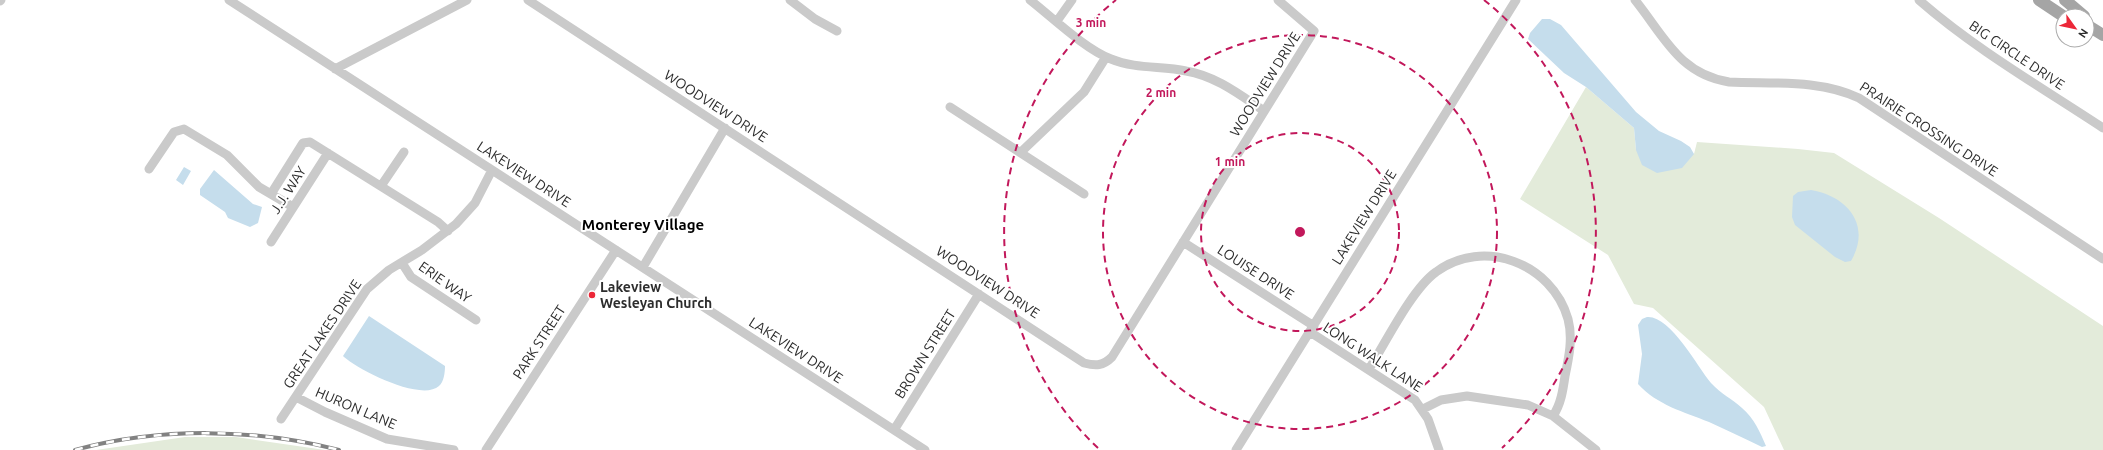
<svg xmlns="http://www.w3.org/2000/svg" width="2103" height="450" viewBox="0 0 2103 450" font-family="Ubuntu,sans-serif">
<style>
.green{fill:#e3ebda}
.water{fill:#c5ddec}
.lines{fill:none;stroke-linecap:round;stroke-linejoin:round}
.minor{stroke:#cacaca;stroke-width:9}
.major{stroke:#a5a5a5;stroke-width:12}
.rail-casing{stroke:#828282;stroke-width:4}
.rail{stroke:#fff;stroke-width:2.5;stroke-dasharray:8;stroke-linecap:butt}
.ring{fill:none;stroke:#c2185b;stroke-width:2;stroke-dasharray:7 5}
.poi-dot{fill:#ec2738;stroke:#fff;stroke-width:1.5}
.labels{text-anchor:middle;stroke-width:4;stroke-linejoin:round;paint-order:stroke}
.street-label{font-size:14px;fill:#2d2d2d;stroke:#fff}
.poi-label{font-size:14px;font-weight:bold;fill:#2d2d2d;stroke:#fff;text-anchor:start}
.neighbourhood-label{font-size:15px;font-weight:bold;fill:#000;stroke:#fff}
.centre{fill:#c2185b;stroke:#fff;stroke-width:2}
.ring-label{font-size:12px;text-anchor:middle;font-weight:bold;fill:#c2185b;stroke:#fff;stroke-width:4;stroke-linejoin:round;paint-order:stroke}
</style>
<rect width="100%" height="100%" fill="#fff"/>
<path class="green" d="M1586 87 1634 128 1636 150 1694 154 1697 142 1798 149 1834 153 1939 218 2103 326V450H1784L1764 407 1653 308 1634 304 1608 255 1520 199Z
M185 437H236L325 450H96Z"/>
<path class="water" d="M1542 19H1550L1561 25 1636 112 1659 131 1681 141 1690 147 1694 154 1682 168 1657 173 1642 165 1636 150 1634 128 1586 87 1564 73 1528 39 1530 33Z
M184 167 191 171 183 185 176 180Z
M214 170 253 204 262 207 258 223 250 227 228 218 225 212 200 195V189Z
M1811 190C1847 196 1872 225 1851 261L1845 262 1835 257 1795 225 1792 217 1793 196 1798 192Z
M369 316 445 366C445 372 444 382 439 386 421 402 359 370 344 357L343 356Z
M1647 317C1670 315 1697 366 1711 383 1722 395 1731 398 1742 408 1754 418 1760 432 1766 446L1762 447C1745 439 1727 430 1709 422 1684 412 1657 405 1638 384L1642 354 1638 325 1642 319Z"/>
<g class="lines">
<path class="minor" d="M229 0 925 450
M528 0 1084 363C1096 366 1103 366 1112 357L1314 31 1278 0
M790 0 815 19 837 31
M1030 0C1053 18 1085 49 1111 59 1135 69 1161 66 1186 71 1216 76 1240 95 1264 111
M1635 0C1664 36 1679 74 1729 82 1773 84 1819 79 1859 98L2103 259
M1919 0C1975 49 2041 87 2103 128
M0 1 1 0
M1057 21 1072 0
M335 69 467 0
M950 107 1084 194
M1021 152 1084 92 1106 57
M149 169 174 132 184 129 227 155 259 187 293 207
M381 186 404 152
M271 194 303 143 310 142 438 222 448 231
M271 242 328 153
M1183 242 1314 326
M402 263 411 277 476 320
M643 267 725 128
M1310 332 1415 400 1428 419 1439 450
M1369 369C1386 342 1412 289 1436 272 1483 237 1552 263 1568 319 1573 338 1569 357 1565 376 1563 390 1561 404 1553 416
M296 397 325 412 387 439 454 450
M1423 409 1441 400 1467 396 1528 405 1553 416 1596 450
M281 419 367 289 389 270 422 250 456 224 475 203 492 170
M894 430 979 294
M486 450 616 250
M1236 450 1516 0"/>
<path class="major" d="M2039 0 2063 16
M2065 0 2084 16
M2087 25 2103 35"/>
<defs>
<path id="rail" d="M75 450C160 427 253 428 339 450"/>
</defs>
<use href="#rail" class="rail-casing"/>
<use href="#rail" class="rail"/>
</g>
<g class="ring">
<circle cx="1300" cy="232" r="99"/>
<circle cx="1300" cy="232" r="197"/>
<path d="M1098 448A296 296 0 0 1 1116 0M1484 0A296 296 0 0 1 1502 448"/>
</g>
<circle class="poi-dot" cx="592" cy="295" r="4"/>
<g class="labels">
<g class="street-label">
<text transform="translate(2017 55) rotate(34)" y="5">BIG CIRCLE DRIVE</text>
<text transform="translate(1265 84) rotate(-58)" y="5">WOODVIEW DRIVE</text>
<text transform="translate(716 106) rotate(33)" y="5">WOODVIEW DRIVE</text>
<text transform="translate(1929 129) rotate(33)" y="5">PRAIRIE CROSSING DRIVE</text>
<text transform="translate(524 174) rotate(33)" y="5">LAKEVIEW DRIVE</text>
<text transform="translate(288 190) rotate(-57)" y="5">J.J. WAY</text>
<text transform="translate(1364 217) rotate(-58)" y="5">LAKEVIEW DRIVE</text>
<text transform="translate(1256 272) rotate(33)" y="5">LOUISE DRIVE</text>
<text transform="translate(445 282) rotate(35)" y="5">ERIE WAY</text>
<text transform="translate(988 282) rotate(33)" y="5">WOODVIEW DRIVE</text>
<text transform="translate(322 334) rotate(-56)" y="5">GREAT LAKES DRIVE</text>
<text transform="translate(539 342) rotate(-57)" y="5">PARK STREET</text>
<text transform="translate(796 350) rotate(33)" y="5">LAKEVIEW DRIVE</text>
<text transform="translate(925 354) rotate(-58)" y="5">BROWN STREET</text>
<text transform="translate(1373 357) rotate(33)" y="5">LONG WALK LANE</text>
<text transform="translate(356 408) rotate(23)" y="5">HURON LANE</text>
</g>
<g class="poi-label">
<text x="600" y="292">Lakeview<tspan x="600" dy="16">Wesleyan Church</tspan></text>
</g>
<g class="neighbourhood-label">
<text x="643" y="230">Monterey Village</text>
</g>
</g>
<circle cx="1300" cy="232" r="6" class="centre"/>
<g class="ring-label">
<text x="1091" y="27">3 min</text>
<text x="1161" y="97">2 min</text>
<text x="1230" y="166">1 min</text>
</g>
<g transform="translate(2075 28) rotate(123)"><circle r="19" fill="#ffffff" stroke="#ababab"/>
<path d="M0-3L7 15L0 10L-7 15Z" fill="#ec2738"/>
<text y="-6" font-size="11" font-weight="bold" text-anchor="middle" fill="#2d2d2d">N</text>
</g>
</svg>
